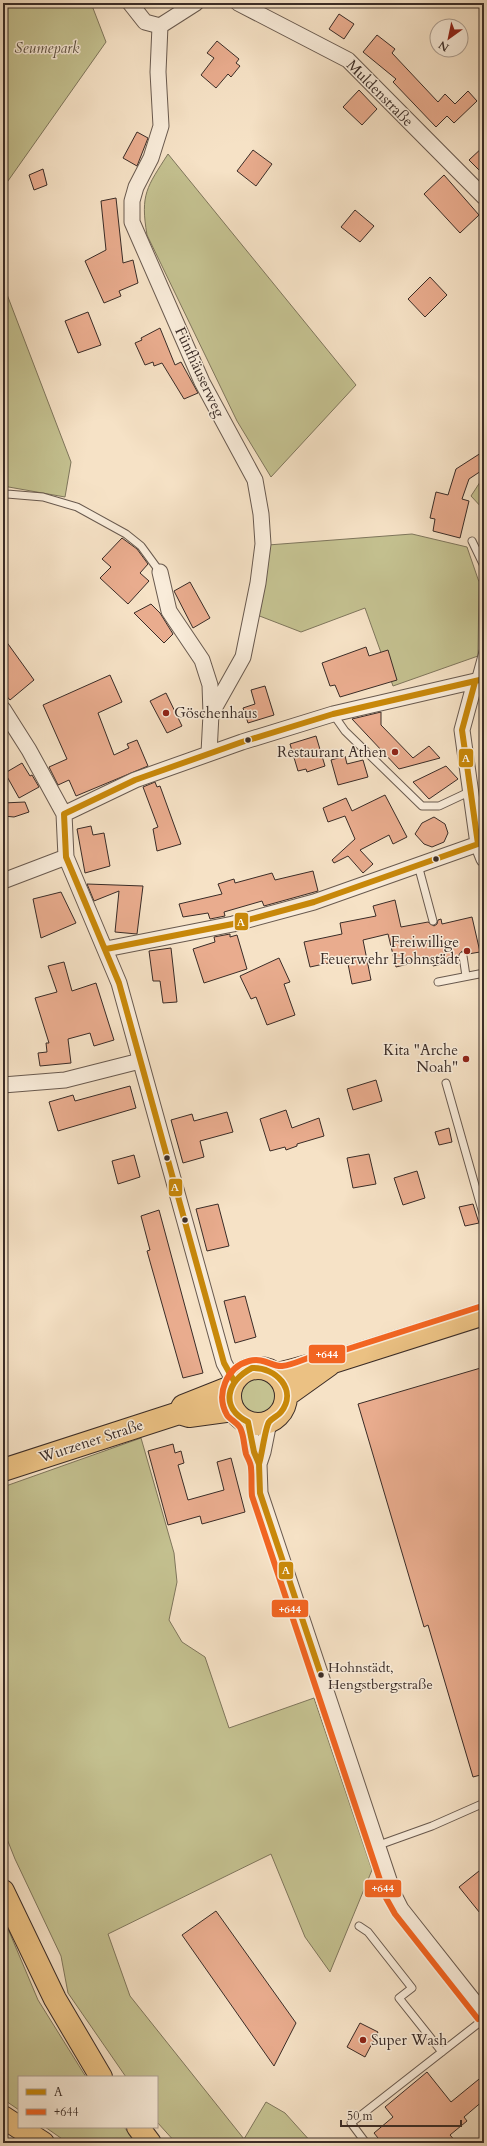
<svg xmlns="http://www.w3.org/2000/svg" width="487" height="2146" viewBox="0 0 487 2146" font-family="Cardo,serif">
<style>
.green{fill:#c4c190;stroke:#7f765c}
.building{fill:#e9ac8e;stroke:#3a2c27}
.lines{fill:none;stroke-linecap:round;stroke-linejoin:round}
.service-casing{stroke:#695a4f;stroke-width:9}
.minor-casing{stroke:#695a4f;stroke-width:17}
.primary-casing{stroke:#3a2c27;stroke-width:24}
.motorway-casing{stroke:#3a2c27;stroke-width:24}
.service{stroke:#f9ecda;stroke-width:7}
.minor{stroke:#f9ecda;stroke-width:15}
.primary{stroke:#ebc183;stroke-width:22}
.motorway{stroke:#ebc183;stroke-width:22}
.bus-1-casing{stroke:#f9ecda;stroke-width:9}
.bus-2-casing{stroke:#f9ecda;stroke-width:9}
.bus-1{stroke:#c8880a;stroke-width:6}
.bus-2{stroke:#f26522;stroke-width:6}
.poi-dot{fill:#8f2418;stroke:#f9ecda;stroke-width:1.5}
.bus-dot{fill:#3a2c27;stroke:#f9ecda;stroke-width:1.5}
.labels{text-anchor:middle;stroke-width:3;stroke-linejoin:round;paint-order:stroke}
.bus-label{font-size:14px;fill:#3a2c27;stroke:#f9ecda;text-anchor:start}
.park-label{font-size:15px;font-style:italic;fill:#5c5141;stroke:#f9ecda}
.street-label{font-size:15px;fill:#3a2c27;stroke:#f9ecda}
.poi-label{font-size:15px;fill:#3a2c27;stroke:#f9ecda;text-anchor:end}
.line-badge{stroke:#f9ecda;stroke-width:1.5}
.badge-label{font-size:11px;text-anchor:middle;font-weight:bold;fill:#fff}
</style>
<rect width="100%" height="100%" fill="#f6e2c6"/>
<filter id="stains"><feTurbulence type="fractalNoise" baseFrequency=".005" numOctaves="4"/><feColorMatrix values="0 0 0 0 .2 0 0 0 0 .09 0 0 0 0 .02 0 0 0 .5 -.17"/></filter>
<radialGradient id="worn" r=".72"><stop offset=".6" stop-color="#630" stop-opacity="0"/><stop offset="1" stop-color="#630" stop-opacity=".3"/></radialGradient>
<path class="green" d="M3 3H91L106 42 3 188Z
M168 154 356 385 271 477 237 421 147 235C140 194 147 187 168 154Z
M3 284 71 462 65 497 3 486Z
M484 476V510L471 496Z
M412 534 467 547 479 582 478 656 393 686 365 608 301 632 257 615 268 545Z
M241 1396a17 17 0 1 1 34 0a17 17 0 1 1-34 0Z
M141 1438 174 1553 177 1582 169 1620 182 1642 205 1657 229 1728 314 1698 372 1870 330 1972 305 1937 271 1854 108 1934 130 1996 244 2139 266 2102 285 2113 312 2143H176L157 2122V2077H126L68 1993 61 1956 15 1859 3 1829V1487Z
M3 1917 38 2000 86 2077H19V2110L3 2099Z
M45 2127H124L137 2143H68Z"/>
<path class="building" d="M339 14 354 24 344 39 329 29Z
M377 35 395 49 392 53 438 102 445 94 455 104 468 91 477 101 454 123 447 116 436 127 393 82 396 79 363 52Z
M217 41 239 59 236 63 240 66 231 77 228 74 216 88 201 75 214 58 207 53Z
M359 90 377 109 362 125 343 107Z
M137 132 148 138 137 166 123 158Z
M484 146V175L469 160Z
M253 150 272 164 256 186 237 171Z
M43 169 47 185 34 190 29 175Z
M444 175 479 215 460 233 424 194Z
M116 198 123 263 133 260 138 283 119 291 121 296 104 303 85 261 106 250 101 201Z
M355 210 374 226 360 242 341 227Z
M430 277 447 295 425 317 408 299Z
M88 312 101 345 78 353 65 321Z
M160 328 175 365 181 362 198 393 184 399 162 363 154 366 153 362 145 365 135 343 142 340 141 338Z
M484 451V469L469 479 462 499 469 501 460 538 433 531 435 519 430 518 436 492 448 495 456 469Z
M122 538 137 549 148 564 140 573 149 581 128 604 100 578 111 567 102 559Z
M190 582 210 618 193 628 174 591Z
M151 604 160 613 173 634 164 643 134 613Z
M3 637 34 680 10 700 3 692Z
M366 647 369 656 388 650 397 680 340 697 335 685 330 686 322 663Z
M110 675 122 702 98 713 114 755 129 748 127 744 137 740 148 766 76 796 69 780 58 785 49 767 67 759 43 705Z
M265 686 274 715 248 723 243 708 255 704 251 690Z
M166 693 182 726 167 733 150 701Z
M381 712V725L413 758 429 746 440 758 399 769 352 719Z
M316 736 325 766 307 772 306 769 298 771 290 744Z
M345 756 347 764 363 760 368 777 338 785 331 760Z
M22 763 30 776 32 775 39 787 19 798 5 773Z
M446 766 458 779 429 799 413 782Z
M155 782 157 787 160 786 181 844 157 851 153 829 158 827 143 787Z
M385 795 407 837 393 844 389 835 360 850 373 864 363 873 348 856 334 863 332 860 355 839 345 816 328 822 323 808 346 798 352 811Z
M25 802 29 812 14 817 3 816V803Z
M434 817 445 824 448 833 444 842 432 847 424 844 415 834 422 823Z
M91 826 93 835 104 833 110 866 85 873 77 829Z
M313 871 318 891 264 906 262 901 224 912 225 916 210 919 208 913 183 917 179 904 222 894 218 884 234 879 235 883 272 873 275 880Z
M87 884 143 886 137 934 115 932 119 891 94 901Z
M61 892 76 923 41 938 33 899Z
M395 900 401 927 428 922 434 926 437 924 438 920 441 919 442 924 472 917 480 952 468 954 462 951 458 957 450 958V962L433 966 432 958 396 967 388 934 363 940 371 980 352 984 347 959 310 967 304 942 342 934 340 923 376 916 373 906Z
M230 934V937L237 935 247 969 204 983 193 949 215 942 214 937Z
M171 948 177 1002 163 1003 160 981H153L149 951Z
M279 958 290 982 284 984 295 1015 267 1025 256 997 251 999 240 976Z
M64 962 72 991 96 983 114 1040 94 1046 90 1033 68 1039 71 1063 40 1066 38 1053 47 1052 46 1043H49L35 998 57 992 48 966Z
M376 1080 382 1101 353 1110 347 1089Z
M130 1086 136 1108 58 1131 49 1102 73 1095 75 1101Z
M286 1110 292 1128 319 1118 324 1136 297 1144V1146L286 1150 285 1147 270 1151 260 1119Z
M227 1112 233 1132 200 1141 204 1157 183 1163 171 1120 192 1114 194 1121Z
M449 1128 452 1142 439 1145 435 1132Z
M369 1154 376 1184 353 1188 347 1158Z
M134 1155 140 1177 118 1184 112 1161Z
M417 1171 425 1198 403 1205 394 1178Z
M218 1204 229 1246 207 1251 196 1209Z
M473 1204 479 1223 465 1226 459 1207Z
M159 1210 203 1373 183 1378 147 1251 150 1250 141 1216Z
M245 1296 256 1337 235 1343 224 1301Z
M484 1367V1774L473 1777 428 1625 424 1627 358 1404Z
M173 1444 175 1453 181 1451 184 1463 178 1465 188 1500 224 1490 217 1462 231 1458 245 1512 202 1524 200 1516 168 1525 148 1451Z
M484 1867V1918L459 1887Z
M216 1911 296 2023 274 2066 182 1935Z
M360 2023 378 2032 365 2057 347 2047Z
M427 2072 451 2102 484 2075V2100L464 2117 467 2121 450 2135 457 2143H382L374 2133 393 2117 385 2107Z"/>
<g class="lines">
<defs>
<path id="service" d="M3 492 7 494 43 497 77 507 126 534 141 546 160 572
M472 541 484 566
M475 681 484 648
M333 714 345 731 422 806H439L471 791
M418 865 433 921
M463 956 466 976
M438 982 484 973
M446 1083 484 1217
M379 1845 432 1826 484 1803
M359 1926 368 1932 412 1988 399 1998 442 2052
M366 2143 351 2123 484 2019"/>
<path id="minor" d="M130 3 145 22 160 26 196 3
M238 3 348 60 484 197
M160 26 158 72 161 126 151 158 136 187 132 201V222L202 382 255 480 261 514 263 544 258 583 243 657 211 714
M160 572 169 611 202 660 210 685 211 714 209 753
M475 682 462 730 478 844 484 859
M3 709 29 750 64 814 66 857 119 983 224 1363 234 1381
M64 814 135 780 242 742 333 714 484 679
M3 881 66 857
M106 949 233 924 314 902 478 844
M3 1085 65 1080 140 1061
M248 1422 254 1452 259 1464 260 1493 394 1895 401 1909 484 2014
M259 1464 263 1452 269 1422"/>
<path id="primary" d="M230 1396a28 28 0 1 1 56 0a28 28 0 1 1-56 0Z
M277 1374C296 1370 313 1363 333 1362L484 1314
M287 1395 329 1365
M179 1413 183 1406 231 1387
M3 1470 179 1413 189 1416 233 1410"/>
<path id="motorway" d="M3 1891 55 1999 101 2077
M3 2117 43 2143
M138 2127 150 2143"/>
</defs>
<use href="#service" class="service-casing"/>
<use href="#minor" class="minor-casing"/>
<use href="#primary" class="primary-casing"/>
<use href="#motorway" class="motorway-casing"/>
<use href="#service" class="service"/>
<use href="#minor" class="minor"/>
<use href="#primary" class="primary"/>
<use href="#motorway" class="motorway"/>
<defs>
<path id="bus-1" d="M106 949 233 924 314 902 478 844 462 730 475 682
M252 1368C276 1367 298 1390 281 1412 278 1416 272 1418 269 1422 265 1428 262 1455 259 1464L254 1452 248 1422C219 1407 227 1381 252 1368Z
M234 1381 224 1363 119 983 66 857 64 814 135 780 242 742 333 714 484 679
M259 1464 260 1493 321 1675"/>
<path id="bus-2" d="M478 2019 395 1914 386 1898 252 1496C251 1486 252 1477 251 1468 251 1463 248 1459 246 1454 244 1446 244 1437 241 1430 240 1424 230 1420 227 1415 215 1394 227 1367 249 1361 264 1357 272 1367 282 1366 300 1364 310 1353 332 1354L482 1306"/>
</defs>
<use href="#bus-1" class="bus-1-casing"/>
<use href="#bus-2" class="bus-2-casing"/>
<use href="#bus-1" class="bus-1"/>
<use href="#bus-2" class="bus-2"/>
</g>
<g class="poi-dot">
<circle cx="166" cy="713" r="4"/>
<circle cx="395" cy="752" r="4"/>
<circle cx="467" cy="951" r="4"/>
<circle cx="466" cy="1059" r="4"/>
<circle cx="363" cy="2040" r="4"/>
</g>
<g class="bus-dot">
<circle cx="248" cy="740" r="3.5"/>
<circle cx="436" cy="859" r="3.5"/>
<circle cx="167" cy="1158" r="3.5"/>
<circle cx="185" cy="1220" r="3.5"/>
<circle cx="321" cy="1675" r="3.5"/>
</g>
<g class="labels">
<g class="bus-label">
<text x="328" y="1672">Hohnstädt,<tspan x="328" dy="17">Hengstbergstraße</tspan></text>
</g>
<g class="park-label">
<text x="47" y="53">Seumepark</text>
</g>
<g class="street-label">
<text transform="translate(380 93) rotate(45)" y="5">Muldenstraße</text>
<text transform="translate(200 372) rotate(65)" y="5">Fünfhäuserweg</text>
<text transform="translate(91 1441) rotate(-18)" y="5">Wurzener Straße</text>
</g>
<g class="poi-label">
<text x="174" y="718" text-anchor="start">Göschenhaus</text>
<text x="387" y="757">Restaurant Athen</text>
<text x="459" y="947">Freiwillige<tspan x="459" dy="17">Feuerwehr Hohnstädt</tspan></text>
<text x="458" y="1055">Kita "Arche<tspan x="458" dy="17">Noah"</tspan></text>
<text x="371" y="2045" text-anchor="start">Super Wash</text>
</g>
</g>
<g class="line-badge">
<rect x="458" y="748" width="16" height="20" rx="4" fill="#c8880a"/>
<rect x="234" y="912" width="15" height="19" rx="4" fill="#c8880a"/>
<rect x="168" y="1178" width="15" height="19" rx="4" fill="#c8880a"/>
<rect x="308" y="1344" width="38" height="20" rx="4" fill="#f26522"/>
<rect x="278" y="1561" width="16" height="19" rx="4" fill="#c8880a"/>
<rect x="271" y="1599" width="38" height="19" rx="4" fill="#f26522"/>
<rect x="364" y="1879" width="38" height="19" rx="4" fill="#f26522"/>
</g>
<g class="badge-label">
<text x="466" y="762">A</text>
<text x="241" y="926">A</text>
<text x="175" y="1191">A</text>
<text x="327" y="1358">+644</text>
<text x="286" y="1574">A</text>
<text x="290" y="1613">+644</text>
<text x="383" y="1892">+644</text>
</g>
<rect width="487" height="2146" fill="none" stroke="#f6e2c6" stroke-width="16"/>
<rect x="4" y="4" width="479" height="2138" fill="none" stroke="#3a2c27" stroke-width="2"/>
<rect x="8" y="8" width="471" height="2130" fill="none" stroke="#3a2c27"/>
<rect x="18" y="2076" width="140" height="52" fill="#f9ecda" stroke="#ad9f92"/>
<rect x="26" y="2089" width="20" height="6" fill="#c8880a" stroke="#ad9f92"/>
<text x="54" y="2096" font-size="12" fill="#3a2c27">A</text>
<rect x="26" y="2109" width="20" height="6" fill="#f26522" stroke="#ad9f92"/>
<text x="54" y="2116" font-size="12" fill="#3a2c27">+644</text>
<g transform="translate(449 38) rotate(213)"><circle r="19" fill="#f9ecda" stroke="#ad9f92"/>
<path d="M0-3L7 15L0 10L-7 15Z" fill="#8f2418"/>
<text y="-6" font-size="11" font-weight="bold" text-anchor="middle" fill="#3a2c27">N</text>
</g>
<path d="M341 2120v6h120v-6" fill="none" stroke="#3a2c27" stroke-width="2"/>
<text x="347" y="2120" font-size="12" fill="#3a2c27" stroke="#f9ecda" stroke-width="3" paint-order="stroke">50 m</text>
<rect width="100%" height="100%" filter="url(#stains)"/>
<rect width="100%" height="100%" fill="url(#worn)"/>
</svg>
